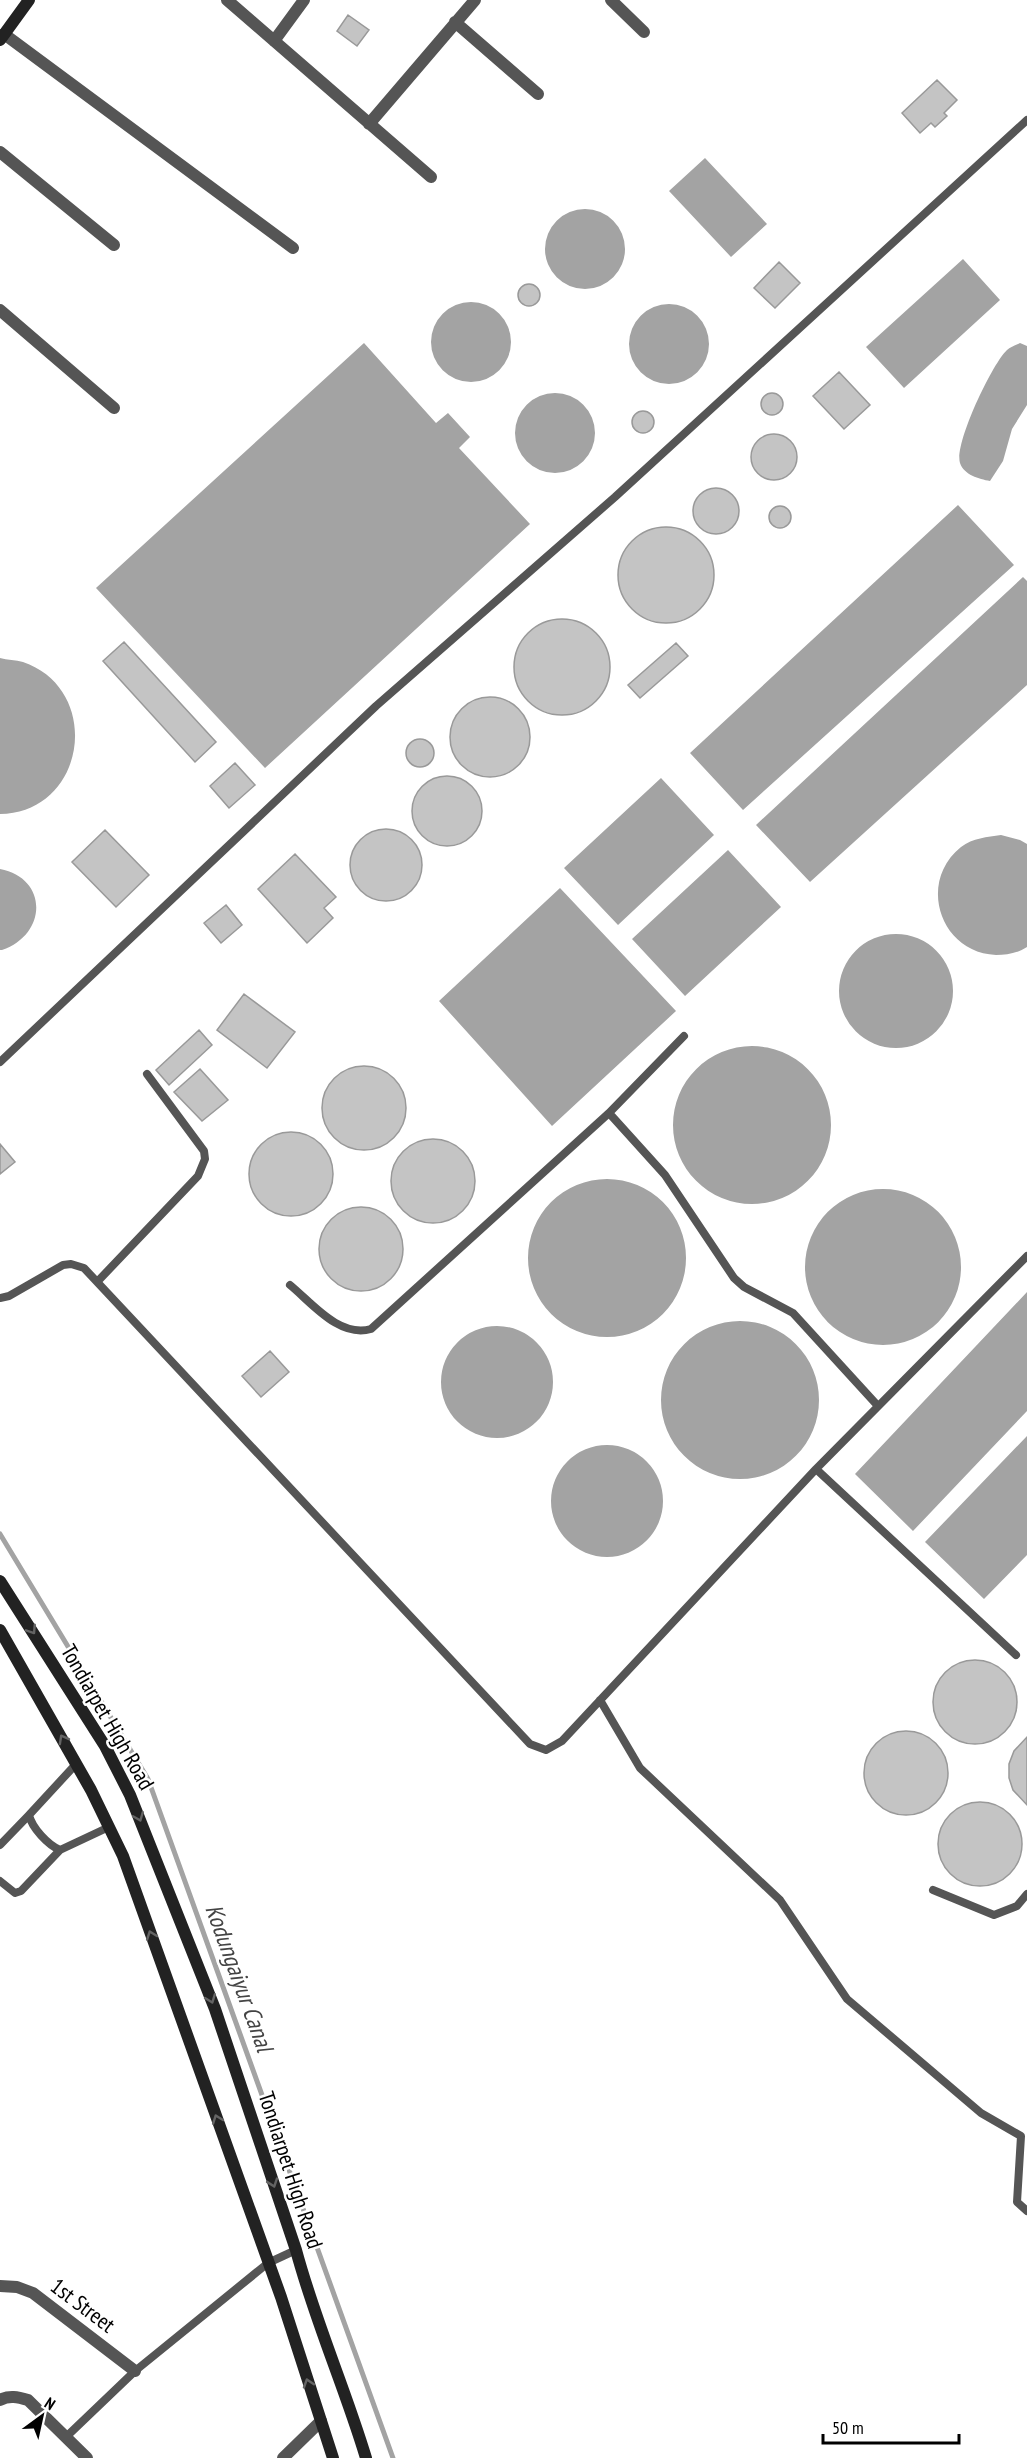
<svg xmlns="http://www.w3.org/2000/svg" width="1027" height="2458" viewBox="0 0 1027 2458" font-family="'PT Sans Narrow',sans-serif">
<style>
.water{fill:#a3a3a3}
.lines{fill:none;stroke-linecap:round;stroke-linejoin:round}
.stream{stroke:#a3a3a3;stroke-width:5}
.building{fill:#c4c4c4;stroke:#999;stroke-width:1.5}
.lane{stroke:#555;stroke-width:8}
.street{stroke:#555;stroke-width:12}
.secondary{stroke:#222;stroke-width:12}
.oneway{stroke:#646464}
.labels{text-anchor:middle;stroke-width:5;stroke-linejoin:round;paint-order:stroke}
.street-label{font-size:22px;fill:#000;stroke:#fff}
.water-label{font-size:24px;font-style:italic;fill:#444;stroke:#fff}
</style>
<rect width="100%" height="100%" fill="#fff"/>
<path class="water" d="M705 158 767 224 731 257 669 191Z
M545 249a40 40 0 1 1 80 0a40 40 0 1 1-80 0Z
M963 259 1000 300 904 388 866 347Z
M431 342a40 40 0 1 1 80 0a40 40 0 1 1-80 0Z
M629 344a40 40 0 1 1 80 0a40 40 0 1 1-80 0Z
M364 343 436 423 448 413 470 437 459 448 530 524 265 768 96 588Z
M1020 343 1027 346V405L1012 429 1003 461 990 481C979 479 964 475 960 463 954 444 992 364 1007 350 1010 347 1016 345 1020 343Z
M515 433a40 40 0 1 1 80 0a40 40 0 1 1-80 0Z
M958 505 1014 565 743 810 690 753Z
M1023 577 1027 581V685L810 882 756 825Z
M0 658C7 660 16 660 23 662 104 690 86 813 0 814Z
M661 778 714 835 618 925 564 868Z
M1001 835 1020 840 1027 844V947C1018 953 1007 955 996 955 940 953 917 882 961 847 973 838 987 837 1001 835Z
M728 850 781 907 685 996 632 939Z
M0 869C48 878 48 934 2 950H0Z
M560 888 676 1011 552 1126 439 1001Z
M839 991a57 57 0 1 1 114 0a57 57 0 1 1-114 0Z
M673 1125a79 79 0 1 1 158 0a79 79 0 1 1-158 0Z
M528 1258a79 79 0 1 1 158 0a79 79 0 1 1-158 0Z
M805 1267a78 78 0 1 1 156 0a78 78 0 1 1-156 0Z
M1027 1292V1411L913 1531 855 1474Z
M661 1400a79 79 0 1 1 158 0a79 79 0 1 1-158 0Z
M441 1382a56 56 0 1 1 112 0a56 56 0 1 1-112 0Z
M1027 1436V1555L984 1599 925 1542Z
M551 1501a56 56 0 1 1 112 0a56 56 0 1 1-112 0Z"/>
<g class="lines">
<path class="stream" d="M0 1534 148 1779 393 2458"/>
</g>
<path class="building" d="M348 15 369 30 357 46 337 31Z
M937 80 957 100 944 113 947 116 935 127 931 123 920 133 902 113Z
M779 262 800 283 775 308 754 288Z
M518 295a11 11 0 1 1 22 0a11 11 0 1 1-22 0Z
M839 372 870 405 844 429 813 396Z
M761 404a11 11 0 1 1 22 0a11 11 0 1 1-22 0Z
M632 422a11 11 0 1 1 22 0a11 11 0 1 1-22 0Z
M751 457a23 23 0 1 1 46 0a23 23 0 1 1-46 0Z
M693 511a23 23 0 1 1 46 0a23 23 0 1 1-46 0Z
M769 517a11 11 0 1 1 22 0a11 11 0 1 1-22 0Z
M618 575a48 48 0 1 1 96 0a48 48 0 1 1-96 0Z
M514 667a48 48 0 1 1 96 0a48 48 0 1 1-96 0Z
M124 642 216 742 195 762 103 661Z
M676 643 688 656 640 698 628 685Z
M450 737a40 40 0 1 1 80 0a40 40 0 1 1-80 0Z
M406 753a14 14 0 1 1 28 0a14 14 0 1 1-28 0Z
M235 763 255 785 229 808 210 786Z
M412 811a35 35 0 1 1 70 0a35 35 0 1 1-70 0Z
M350 865a36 36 0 1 1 72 0a36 36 0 1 1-72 0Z
M105 830 149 875 116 907 72 862Z
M295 854 336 897 324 908 333 918 307 943 258 889Z
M226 905 242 925 221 943 204 923Z
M244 994 295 1032 267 1068 217 1030Z
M199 1030 212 1045 169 1085 156 1070Z
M322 1108a42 42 0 1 1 84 0a42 42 0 1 1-84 0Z
M200 1069 228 1100 202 1121 174 1092Z
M249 1174a42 42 0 1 1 84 0a42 42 0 1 1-84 0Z
M391 1181a42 42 0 1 1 84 0a42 42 0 1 1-84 0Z
M0 1144 15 1162 0 1174Z
M319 1249a42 42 0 1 1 84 0a42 42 0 1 1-84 0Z
M270 1351 289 1372 261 1397 242 1376Z
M933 1702a42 42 0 1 1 84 0a42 42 0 1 1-84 0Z
M864 1773a42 42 0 1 1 84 0a42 42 0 1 1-84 0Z
M1027 1737V1805L1013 1790 1009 1778V1764L1014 1751Z
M938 1844a42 42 0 1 1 84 0a42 42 0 1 1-84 0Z"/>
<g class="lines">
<path class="lane" d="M684 1036 609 1113 665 1175 734 1278 744 1287 793 1313 878 1406
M0 1062 376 706 615 497 1027 120
M98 1281 198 1176 205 1159 204 1151 147 1074
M290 1285C312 1303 339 1338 371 1329L609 1113
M0 1298 9 1296 63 1265 71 1264 84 1268 530 1744 546 1750 562 1741 816 1469 1027 1256
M816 1469 1016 1655
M600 1700 640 1768 780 1900 847 1999 981 2113 1021 2136 1017 2202 1027 2211
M77 1763 29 1815C32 1828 48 1845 60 1850L109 1827
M0 1845 29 1815
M0 1881 15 1893 21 1891 60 1850
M933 1890 994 1915 1017 1906 1027 1894
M66 2437 135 2371 268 2263 296 2250"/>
<path class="street" d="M227 0 431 177
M611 0 644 32
M455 22 538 94
M4 34 293 248
M274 41 304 0
M369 124 475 0
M0 152 114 245
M0 310 114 408
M0 2286 17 2287 33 2293 135 2371
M0 2400C9 2395 18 2397 28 2400L87 2458
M283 2458 321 2421"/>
<path class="secondary" d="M0 40 29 0
M0 1581 105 1746 130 1795 215 2009 296 2250C315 2321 345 2388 366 2458
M0 1630 91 1790 123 1856 281 2297 333 2458"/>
</g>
<defs><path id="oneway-chevron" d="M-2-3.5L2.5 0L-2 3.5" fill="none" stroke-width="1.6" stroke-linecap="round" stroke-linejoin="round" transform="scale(1.5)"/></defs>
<g class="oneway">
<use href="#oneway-chevron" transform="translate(32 1630) rotate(57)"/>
<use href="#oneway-chevron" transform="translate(63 1739) rotate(-119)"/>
<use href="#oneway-chevron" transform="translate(139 1817) rotate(68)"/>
<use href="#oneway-chevron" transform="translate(151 1935) rotate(-110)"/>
<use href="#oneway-chevron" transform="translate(211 1999) rotate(69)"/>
<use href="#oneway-chevron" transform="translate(217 2119) rotate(-110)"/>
<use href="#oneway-chevron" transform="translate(273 2183) rotate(71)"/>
<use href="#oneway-chevron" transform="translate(308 2383) rotate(-108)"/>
</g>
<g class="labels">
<g class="street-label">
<text transform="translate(108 1717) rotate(60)" y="8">Tondiarpet High Road</text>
<text transform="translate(291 2170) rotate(72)" y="8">Tondiarpet High Road</text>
<text transform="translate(83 2305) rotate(37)" y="8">1st Street</text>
</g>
<g class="water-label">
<text transform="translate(239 1978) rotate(70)" y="8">Kodungaiyur Canal</text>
</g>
</g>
<g transform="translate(42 2416) rotate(33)" stroke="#ffffff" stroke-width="4.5" paint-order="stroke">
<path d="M0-4.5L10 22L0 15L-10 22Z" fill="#000000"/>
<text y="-9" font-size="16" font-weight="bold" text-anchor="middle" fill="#000000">N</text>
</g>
<path d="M823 2434v9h136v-9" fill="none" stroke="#000000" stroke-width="3"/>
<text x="832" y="2434" font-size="18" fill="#000000" stroke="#ffffff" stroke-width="4.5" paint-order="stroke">50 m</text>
</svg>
